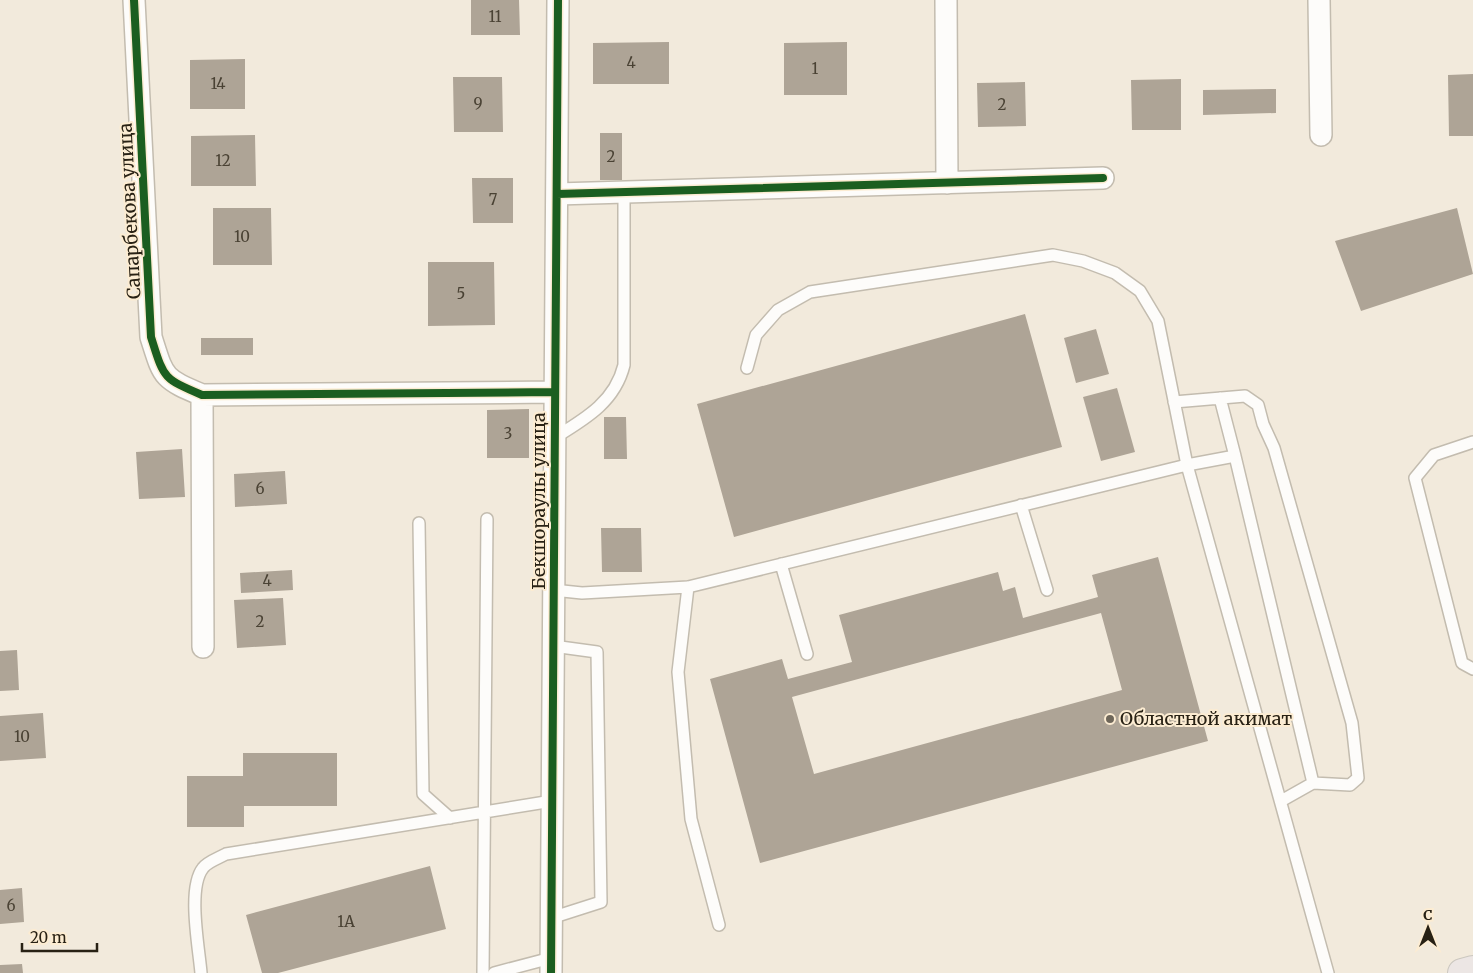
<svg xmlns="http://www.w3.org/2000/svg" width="1473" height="973" viewBox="0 0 1473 973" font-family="Merriweather,serif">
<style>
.building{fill:#aea496;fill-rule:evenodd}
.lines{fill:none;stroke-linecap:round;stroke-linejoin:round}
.service-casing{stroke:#c3bcaf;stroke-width:14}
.minor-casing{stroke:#c3bcaf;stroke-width:24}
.primary-casing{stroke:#cbc7bf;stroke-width:30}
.service{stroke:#fdfcfa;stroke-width:11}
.minor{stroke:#fdfcfa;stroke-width:21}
.primary{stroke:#ece6e4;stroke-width:28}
.cycleway-casing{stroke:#fcecd2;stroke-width:11}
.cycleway{stroke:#1b5e20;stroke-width:8}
.poi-dot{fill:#6f675a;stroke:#fcecd2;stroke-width:2}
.labels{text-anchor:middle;stroke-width:4;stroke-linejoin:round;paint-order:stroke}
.number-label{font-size:15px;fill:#4a4234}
.street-label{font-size:18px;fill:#282114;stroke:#fcecd2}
.poi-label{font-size:18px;fill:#282114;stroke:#fcecd2;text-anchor:start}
</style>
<rect width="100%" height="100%" fill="#f2eadc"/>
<path class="building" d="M471 0H519L520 35H471Z
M669 42V84H593V43Z
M847 42V95H784V43Z
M245 59V109H190V60Z
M1473 74V136H1449L1448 75Z
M453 77H502L503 132H454Z
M1181 79V130H1132L1131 80Z
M1025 82 1026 126 978 127 977 83Z
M1276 89V113L1203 115V90Z
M600 133H622V180H600Z
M255 135 256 186H191V136Z
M472 178H513V223H473Z
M213 208H271L272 265H213Z
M1457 208 1473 274 1361 311 1335 241Z
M428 262H494L495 325 428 326Z
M1025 314 1062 447 734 537 697 404Z
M1096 329 1109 374 1076 383 1064 338Z
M201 338H253V355H201Z
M1117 388 1135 452 1101 461 1083 397Z
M529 409V458H487V410Z
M604 417H626L627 459H604Z
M182 449 185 497 139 499 136 452Z
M285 471 287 504 235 507 234 474Z
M601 528H641L642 572H602Z
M1158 557 1208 741 760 863 710 679 782 659 788 679 852 662 839 615 998 572 1003 591 1015 587 1023 618 1098 597 1092 575ZM1101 613 1122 690 814 774 792 697Z
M292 570 293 590 241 593 240 573Z
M283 598 286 645 237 648 234 600Z
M17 650 19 690 0 691V651Z
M43 713 46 758 0 761V716Z
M243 753H337V806H244V827H187V776H243Z
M430 866 446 929 278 973H262L246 915Z
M22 888 24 922 0 924V890Z
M22 964 23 973H0V965Z"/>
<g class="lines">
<defs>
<path id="service" d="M747 368 756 335 778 310 810 292 1053 255 1083 261 1115 273 1140 291 1158 321 1187 465 1328 973
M1220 398 1235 456
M1174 402 1245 396 1258 405 1263 424 1274 448 1352 723 1358 778 1350 785 1313 783
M554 438C585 419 615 402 624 365V192
M1473 442 1434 455 1415 478 1462 663 1473 669
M1021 505 1047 590
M419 523 423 794 450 818
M781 564 807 654
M688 587 678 672 691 819 719 925
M553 590 582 593 688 587 1187 465 1235 456 1313 783 1281 801
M551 918 601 902 597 652 553 646
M201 973C199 948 187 888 203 868 207 862 219 858 226 854L552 801
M483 973 487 519
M494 973 551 958"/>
<path id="minor" d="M134 0 151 337C164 378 162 378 202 395L555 392
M946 0 947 183
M1319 0 1321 135
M557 194 1103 178
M202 395 203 647
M551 973 558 0"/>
<path id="primary" d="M1462 973 1473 970"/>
</defs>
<use href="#service" class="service-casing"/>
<use href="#minor" class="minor-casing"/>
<use href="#primary" class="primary-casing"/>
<use href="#service" class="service"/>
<use href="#minor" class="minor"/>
<use href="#primary" class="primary"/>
<defs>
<path id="cycleway" d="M134 0 151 337C164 378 162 378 202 395L555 392
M557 194 1103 178
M551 973 558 0"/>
</defs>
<use href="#cycleway" class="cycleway-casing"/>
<use href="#cycleway" class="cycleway"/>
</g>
<circle class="poi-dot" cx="1110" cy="719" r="5"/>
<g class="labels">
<g class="number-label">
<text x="495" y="22">11</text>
<text x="631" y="68">4</text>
<text x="815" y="74">1</text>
<text x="218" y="89">14</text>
<text x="478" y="109">9</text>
<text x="1002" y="110">2</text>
<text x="611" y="162">2</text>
<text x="223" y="166">12</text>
<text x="493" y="205">7</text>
<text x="242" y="242">10</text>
<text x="461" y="299">5</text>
<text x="508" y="439">3</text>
<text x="260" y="494">6</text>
<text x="267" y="586">4</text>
<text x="260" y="627">2</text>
<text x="22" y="742">10</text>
<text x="11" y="911">6</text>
<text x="346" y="927">1А</text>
</g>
<g class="street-label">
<text transform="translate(130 211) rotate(-93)" y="6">Сапарбекова улица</text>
<text transform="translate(539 501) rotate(-90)" y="6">Бекшораулы улица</text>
</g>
<g class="poi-label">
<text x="1120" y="725">Областной акимат</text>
</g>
</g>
<g transform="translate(1428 928)" stroke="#fcecd2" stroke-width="4" paint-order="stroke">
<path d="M0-4L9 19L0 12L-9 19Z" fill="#282114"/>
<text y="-8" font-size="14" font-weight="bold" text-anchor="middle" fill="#282114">С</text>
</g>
<path d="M22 943v8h75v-8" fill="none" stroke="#282114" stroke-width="2.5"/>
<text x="30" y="943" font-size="15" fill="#282114" stroke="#fcecd2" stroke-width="4" paint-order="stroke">20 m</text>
</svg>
